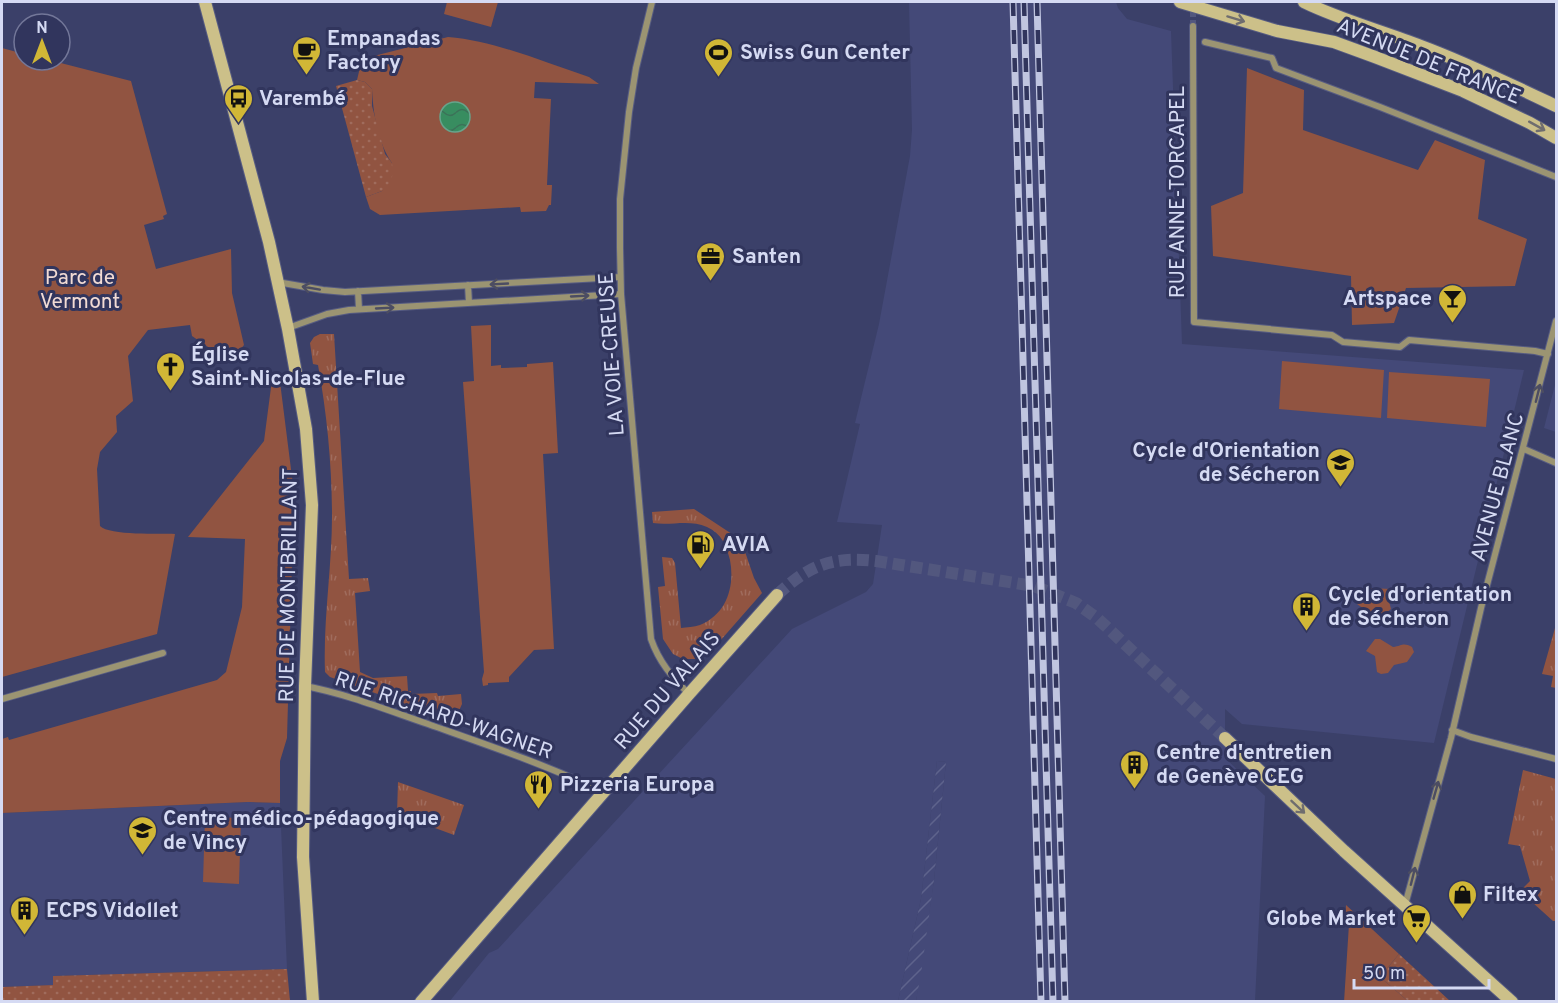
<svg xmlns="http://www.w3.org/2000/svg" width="1558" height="1003" viewBox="0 0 1558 1003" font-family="Overpass,sans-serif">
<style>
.built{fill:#444978}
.industrial{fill:url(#industrial-furrows)}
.grass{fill:url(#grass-tufts)}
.park{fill:#915441}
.garden{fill:url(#garden-dots)}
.water{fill:url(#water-waves);stroke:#67a48c;stroke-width:1.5}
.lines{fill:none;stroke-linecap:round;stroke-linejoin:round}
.street-tunnel{stroke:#52577e;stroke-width:6;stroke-dasharray:6 3;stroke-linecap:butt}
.secondary-tunnel{stroke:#52577e;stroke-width:12;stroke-dasharray:12 6;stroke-linecap:butt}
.street-casing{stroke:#575c82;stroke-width:8}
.secondary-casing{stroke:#575c82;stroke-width:14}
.street{stroke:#9b9472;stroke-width:6}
.secondary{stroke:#ccc089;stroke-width:12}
.rail-casing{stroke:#c0c5e0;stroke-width:7}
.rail{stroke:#31355d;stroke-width:4.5;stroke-dasharray:14;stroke-linecap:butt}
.oneway{stroke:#6f6d6f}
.oneway2{stroke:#4c4d62}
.labels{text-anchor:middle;stroke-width:6;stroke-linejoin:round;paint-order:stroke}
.poi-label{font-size:21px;font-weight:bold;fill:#d5daf3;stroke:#31355d;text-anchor:start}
.street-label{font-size:21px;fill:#d5daf3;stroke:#31355d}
.park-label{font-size:21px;fill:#f2dbd4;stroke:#31355d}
</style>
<defs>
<pattern id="industrial-furrows" width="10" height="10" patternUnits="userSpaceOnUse" patternTransform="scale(1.5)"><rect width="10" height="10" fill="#444978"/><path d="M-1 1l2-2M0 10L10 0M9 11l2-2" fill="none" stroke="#5e638c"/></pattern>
<pattern id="grass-tufts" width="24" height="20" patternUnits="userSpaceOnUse" patternTransform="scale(1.5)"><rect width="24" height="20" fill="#915441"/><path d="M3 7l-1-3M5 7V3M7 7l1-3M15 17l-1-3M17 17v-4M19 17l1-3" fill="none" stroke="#a06c5d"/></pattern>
<pattern id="garden-dots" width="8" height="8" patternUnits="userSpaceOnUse" patternTransform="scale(1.5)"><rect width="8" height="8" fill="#915441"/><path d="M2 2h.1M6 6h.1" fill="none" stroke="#a06c5d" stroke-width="1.8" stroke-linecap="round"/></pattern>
<pattern id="water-waves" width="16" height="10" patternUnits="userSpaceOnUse" patternTransform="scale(1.5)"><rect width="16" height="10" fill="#388d60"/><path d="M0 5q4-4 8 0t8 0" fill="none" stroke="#3b7258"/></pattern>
</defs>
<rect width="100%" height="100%" fill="#3b4069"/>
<path class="built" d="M909 2H1116L1118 8 1127 19 1171 31 1182 344 1524 370 1434 743 1242 724 1225 709V758L1265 796 1255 1001H916L934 880 946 762 937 761 921 899 898 1001 449 1002 489 953 498 949 792 629 866 592 873 584 882 525 837 522 860 424 855 423 879 324 910 156 912 130Z
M1556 381V432L1544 428Z
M248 802 280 803 287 969 53 976V985L2 987V813Z"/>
<path class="industrial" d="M937 761 946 762 934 880 921 974 916 1001H898L921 899Z"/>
<path class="grass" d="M320 334H334L349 579 368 578 370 591 355 593 360 672 373 678 407 676 408 691H411V694L437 693 438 696 461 694 462 704 457 715 448 719 330 677 325 672C323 620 332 568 332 516 332 466 327 414 318 365L313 364 310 343 314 337Z
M694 509 741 540 754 578 762 593 713 649 697 659H683L673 654 663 639 658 587 665 586 662 557 672 558 675 563 681 628C687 627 694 627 700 625 727 614 735 586 730 560 726 545 722 534 707 527 689 519 671 526 653 523L652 512Z
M1555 628 1556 629V688L1551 687 1553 676 1542 674Z
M1523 770 1556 779V921H1553L1520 891 1530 881 1520 846 1508 844Z
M398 782 464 805 454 835 397 814Z"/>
<path class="park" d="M447 2H498L491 27 444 14Z
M448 37C496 41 543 62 589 77L599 84 535 82 534 98 551 99 547 185H552L551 205H549L546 211 521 212 520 207 380 215 370 209 366 197 382 191 392 163C378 143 373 113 372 89L365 82 357 80 362 59Z
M2 48 24 54V60H49L131 81 167 214 163 216 164 219 144 225 156 269 231 249 232 293 244 345 230 362 192 336 190 325 148 330 128 356 133 401 116 416 117 432 100 452 97 469 100 526C110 536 160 533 175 534L157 634 2 677Z
M1247 68 1304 90 1303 130 1418 170 1435 140 1485 160 1478 219 1527 239 1515 286 1406 288 1394 323 1352 325 1351 276 1213 256 1211 206 1243 193Z
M491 325V366L501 365V368L527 367V364L553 362 558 453 543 454 554 649 534 650 509 677V682L488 683V685L483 686 482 679 484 672 463 382 474 381 471 326Z
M1282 361 1384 370 1381 418 1279 409Z
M273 372 279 374 294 493 287 738 280 761V803L248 802 2 813V739L8 737 9 740 217 680 226 672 242 607 245 539 188 537 264 441Z
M1389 372 1490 379 1486 427 1387 418Z
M1370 588 1391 589 1392 590 1389 601 1391 609 1376 621H1372L1364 609 1357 604 1368 594Z
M1375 639H1380L1393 647C1402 646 1403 642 1412 647L1414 652 1407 662 1394 665 1388 673 1381 674 1377 672 1375 656 1366 651Z
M205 817 241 818 239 884 203 882Z
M1346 905 1399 954 1380 977 1408 1001 1344 1002 1349 924 1345 923Z"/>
<path class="garden" d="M357 80 365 82 372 89V106L385 154 392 163 393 174 389 184 382 191 366 197 336 86Z
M1399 954 1450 1001H1408L1380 977Z
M287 969 290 1001H2V987L53 985V976Z"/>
<path class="water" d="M440 117a15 15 0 1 1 30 0a15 15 0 1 1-30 0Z"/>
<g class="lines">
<path class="street-tunnel" d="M1193 26V5"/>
<path class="secondary-tunnel" d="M777 595C809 565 833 556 876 561L1034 586 1076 603 1097 618 1225 738"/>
<defs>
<path id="street" d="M652 2 636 68 629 112 620 199V248L621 294 651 639C659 662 672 677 689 694
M1193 26 1194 322 1332 335 1343 342 1400 347 1409 340 1535 351 1548 354
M1205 42 1272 58 1276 68 1380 107 1556 177
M277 282 323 290 345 292 620 277
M468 285 469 303
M358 291 359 309
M288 328 327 314 349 310 621 294
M1524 449 1556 463
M305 686C347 694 387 710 428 724 487 745 547 765 603 792
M2 699 163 653
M1452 730 1471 737 1556 759
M1405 905 1451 738 1481 608 1556 321"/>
<path id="secondary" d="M205 2 269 242 288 329 306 429 312 505 305 686 303 857 313 1002
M1180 2 1277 31 1334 42 1375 57 1463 91 1530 123 1556 138
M1304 2C1341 20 1382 31 1421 46 1467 63 1512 85 1556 106
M1225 738 1344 851 1512 1002
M421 1002 689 694 777 595"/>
</defs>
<use href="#street" class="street-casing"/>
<use href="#secondary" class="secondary-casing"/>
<use href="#street" class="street"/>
<use href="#secondary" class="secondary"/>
<defs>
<path id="rail" d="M1013 2 1041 1002
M1024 2 1053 1002
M1037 2 1065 1002"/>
</defs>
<use href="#rail" class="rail-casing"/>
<use href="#rail" class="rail"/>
</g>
<defs><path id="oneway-shaft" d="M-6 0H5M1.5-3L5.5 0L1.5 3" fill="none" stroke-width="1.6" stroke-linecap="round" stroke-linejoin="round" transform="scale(1.5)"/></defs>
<g class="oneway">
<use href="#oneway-shaft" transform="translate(1236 19) rotate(17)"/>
<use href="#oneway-shaft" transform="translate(1537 126) rotate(29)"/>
<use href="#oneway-shaft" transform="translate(1298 807) rotate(43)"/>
</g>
<g class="oneway2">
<use href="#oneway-shaft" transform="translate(499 284) rotate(177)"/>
<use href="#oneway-shaft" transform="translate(311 288) rotate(-170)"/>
<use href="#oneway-shaft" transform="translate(580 296) rotate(-3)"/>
<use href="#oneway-shaft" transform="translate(385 308) rotate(-3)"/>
<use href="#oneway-shaft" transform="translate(1538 393) rotate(-76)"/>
<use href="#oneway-shaft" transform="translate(1436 790) rotate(-74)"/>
<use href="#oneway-shaft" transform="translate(1413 876) rotate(-76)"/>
</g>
<defs>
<symbol id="cafe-pin" viewBox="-11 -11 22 30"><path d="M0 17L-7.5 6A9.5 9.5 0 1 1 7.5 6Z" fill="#d1b736" stroke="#31355d"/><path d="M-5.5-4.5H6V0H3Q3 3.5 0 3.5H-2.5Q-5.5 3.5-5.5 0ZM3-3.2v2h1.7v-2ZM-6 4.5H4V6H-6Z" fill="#111"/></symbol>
<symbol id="stadium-pin" viewBox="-11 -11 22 30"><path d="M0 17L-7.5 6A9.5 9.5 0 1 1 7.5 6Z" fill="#d1b736" stroke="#31355d"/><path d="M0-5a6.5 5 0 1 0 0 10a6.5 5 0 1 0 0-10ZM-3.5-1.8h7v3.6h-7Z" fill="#111"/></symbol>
<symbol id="bus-pin" viewBox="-11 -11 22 30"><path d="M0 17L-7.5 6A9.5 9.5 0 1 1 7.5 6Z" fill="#d1b736" stroke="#31355d"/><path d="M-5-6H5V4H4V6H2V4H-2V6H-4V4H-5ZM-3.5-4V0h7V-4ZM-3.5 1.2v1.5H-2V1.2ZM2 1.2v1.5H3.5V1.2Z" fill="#111"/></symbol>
<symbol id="office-pin" viewBox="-11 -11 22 30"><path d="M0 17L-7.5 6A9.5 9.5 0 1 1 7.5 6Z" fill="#d1b736" stroke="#31355d"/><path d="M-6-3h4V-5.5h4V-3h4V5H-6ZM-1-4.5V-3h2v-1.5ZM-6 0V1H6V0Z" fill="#111"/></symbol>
<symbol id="bar-pin" viewBox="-11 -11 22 30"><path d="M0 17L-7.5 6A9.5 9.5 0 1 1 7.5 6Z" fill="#d1b736" stroke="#31355d"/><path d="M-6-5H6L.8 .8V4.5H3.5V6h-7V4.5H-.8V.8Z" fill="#111"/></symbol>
<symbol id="church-pin" viewBox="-11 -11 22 30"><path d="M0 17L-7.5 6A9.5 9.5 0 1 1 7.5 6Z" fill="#d1b736" stroke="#31355d"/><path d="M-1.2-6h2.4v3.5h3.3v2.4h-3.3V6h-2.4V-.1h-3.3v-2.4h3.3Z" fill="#111"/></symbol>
<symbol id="school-pin" viewBox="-11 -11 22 30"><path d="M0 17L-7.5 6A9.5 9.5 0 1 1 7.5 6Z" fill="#d1b736" stroke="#31355d"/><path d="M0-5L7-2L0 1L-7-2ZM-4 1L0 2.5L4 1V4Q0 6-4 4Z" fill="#111"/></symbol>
<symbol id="fuel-pin" viewBox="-11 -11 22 30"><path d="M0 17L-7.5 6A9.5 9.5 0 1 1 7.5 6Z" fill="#d1b736" stroke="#31355d"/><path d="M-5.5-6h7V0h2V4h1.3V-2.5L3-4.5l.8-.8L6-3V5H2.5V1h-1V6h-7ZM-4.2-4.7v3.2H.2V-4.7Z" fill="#111"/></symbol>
<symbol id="building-pin" viewBox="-11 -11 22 30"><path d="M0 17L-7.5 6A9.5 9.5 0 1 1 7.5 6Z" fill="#d1b736" stroke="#31355d"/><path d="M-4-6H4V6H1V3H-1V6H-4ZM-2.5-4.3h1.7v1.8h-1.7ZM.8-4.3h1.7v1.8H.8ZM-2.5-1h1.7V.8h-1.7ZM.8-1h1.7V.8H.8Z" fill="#111"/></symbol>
<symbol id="restaurant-pin" viewBox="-11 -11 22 30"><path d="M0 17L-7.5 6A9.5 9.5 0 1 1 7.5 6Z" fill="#d1b736" stroke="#31355d"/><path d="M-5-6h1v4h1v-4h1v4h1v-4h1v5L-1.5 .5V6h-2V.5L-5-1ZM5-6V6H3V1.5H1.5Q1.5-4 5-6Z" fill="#111"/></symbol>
<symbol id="shop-pin" viewBox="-11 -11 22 30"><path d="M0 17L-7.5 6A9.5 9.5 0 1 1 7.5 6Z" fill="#d1b736" stroke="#31355d"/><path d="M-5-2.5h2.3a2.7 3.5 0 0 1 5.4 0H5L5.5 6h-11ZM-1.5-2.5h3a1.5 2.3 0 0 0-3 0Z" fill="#111"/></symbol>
<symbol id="supermarket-pin" viewBox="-11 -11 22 30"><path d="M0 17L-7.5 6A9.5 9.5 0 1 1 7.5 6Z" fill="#d1b736" stroke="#31355d"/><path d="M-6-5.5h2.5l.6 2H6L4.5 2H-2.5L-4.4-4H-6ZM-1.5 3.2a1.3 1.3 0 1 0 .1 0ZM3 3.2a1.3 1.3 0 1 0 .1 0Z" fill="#111"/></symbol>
</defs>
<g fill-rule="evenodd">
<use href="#cafe-pin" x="290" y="34" width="33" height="45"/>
<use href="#stadium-pin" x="702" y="36" width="33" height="45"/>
<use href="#bus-pin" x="222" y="82" width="33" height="45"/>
<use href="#office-pin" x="694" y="240" width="33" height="45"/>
<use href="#bar-pin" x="1436" y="282" width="33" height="45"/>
<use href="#church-pin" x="154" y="350" width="33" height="45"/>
<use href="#school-pin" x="1324" y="446" width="33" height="45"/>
<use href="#fuel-pin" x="684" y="528" width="33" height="45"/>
<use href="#building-pin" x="1290" y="590" width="33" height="45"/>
<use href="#building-pin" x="1118" y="748" width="33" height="45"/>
<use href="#restaurant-pin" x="522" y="768" width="33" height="45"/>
<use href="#school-pin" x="126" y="814" width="33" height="45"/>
<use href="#shop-pin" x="1446" y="878" width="33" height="45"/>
<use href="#building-pin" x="8" y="894" width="33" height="45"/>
<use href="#supermarket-pin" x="1400" y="902" width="33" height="45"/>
</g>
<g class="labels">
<g class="poi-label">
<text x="327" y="45">Empanadas<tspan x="327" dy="24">Factory</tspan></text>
<text x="740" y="59">Swiss Gun Center</text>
<text x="259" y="105">Varembé</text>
<text x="732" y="263">Santen</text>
<text x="1432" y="305" text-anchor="end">Artspace</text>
<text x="191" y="361">Église<tspan x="191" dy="24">Saint-Nicolas-de-Flue</tspan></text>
<text x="1320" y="457" text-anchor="end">Cycle d'Orientation<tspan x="1320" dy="24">de Sécheron</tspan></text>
<text x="722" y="551">AVIA</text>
<text x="1328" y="601">Cycle d'orientation<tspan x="1328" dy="24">de Sécheron</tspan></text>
<text x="1156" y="759">Centre d'entretien<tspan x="1156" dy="24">de Genève CEG</tspan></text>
<text x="560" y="791">Pizzeria Europa</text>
<text x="163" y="825">Centre médico-pédagogique<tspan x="163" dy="24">de Vincy</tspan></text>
<text x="1483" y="901">Filtex</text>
<text x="46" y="917">ECPS Vidollet</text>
<text x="1396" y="925" text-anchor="end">Globe Market</text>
</g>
<g class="street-label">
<text transform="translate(1429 61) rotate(22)" y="7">AVENUE DE FRANCE</text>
<text transform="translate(1177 192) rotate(-90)" y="7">RUE ANNE-TORCAPEL</text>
<text transform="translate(611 354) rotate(-94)" y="7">LA VOIE-CREUSE</text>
<text transform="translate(1497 487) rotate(-75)" y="7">AVENUE BLANC</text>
<text transform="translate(288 585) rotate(-89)" y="7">RUE DE MONTBRILLANT</text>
<text transform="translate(667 690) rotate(-49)" y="7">RUE DU VALAIS</text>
<text transform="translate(444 715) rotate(19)" y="7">RUE RICHARD-WAGNER</text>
</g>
<g class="park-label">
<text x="80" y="284">Parc de<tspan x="80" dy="24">Vermont</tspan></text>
</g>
</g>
<rect width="1558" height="1003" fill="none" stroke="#d5daf3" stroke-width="6"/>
<g transform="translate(42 42)"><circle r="28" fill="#31355d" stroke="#737799" stroke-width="1.5"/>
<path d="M0-4.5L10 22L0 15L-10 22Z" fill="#d1b736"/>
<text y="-9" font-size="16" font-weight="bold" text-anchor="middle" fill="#d5daf3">N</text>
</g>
<path d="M1354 979v9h135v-9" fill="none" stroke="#d5daf3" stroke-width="3"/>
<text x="1363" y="979" font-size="18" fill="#d5daf3" stroke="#31355d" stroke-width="4.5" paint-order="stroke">50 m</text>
</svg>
